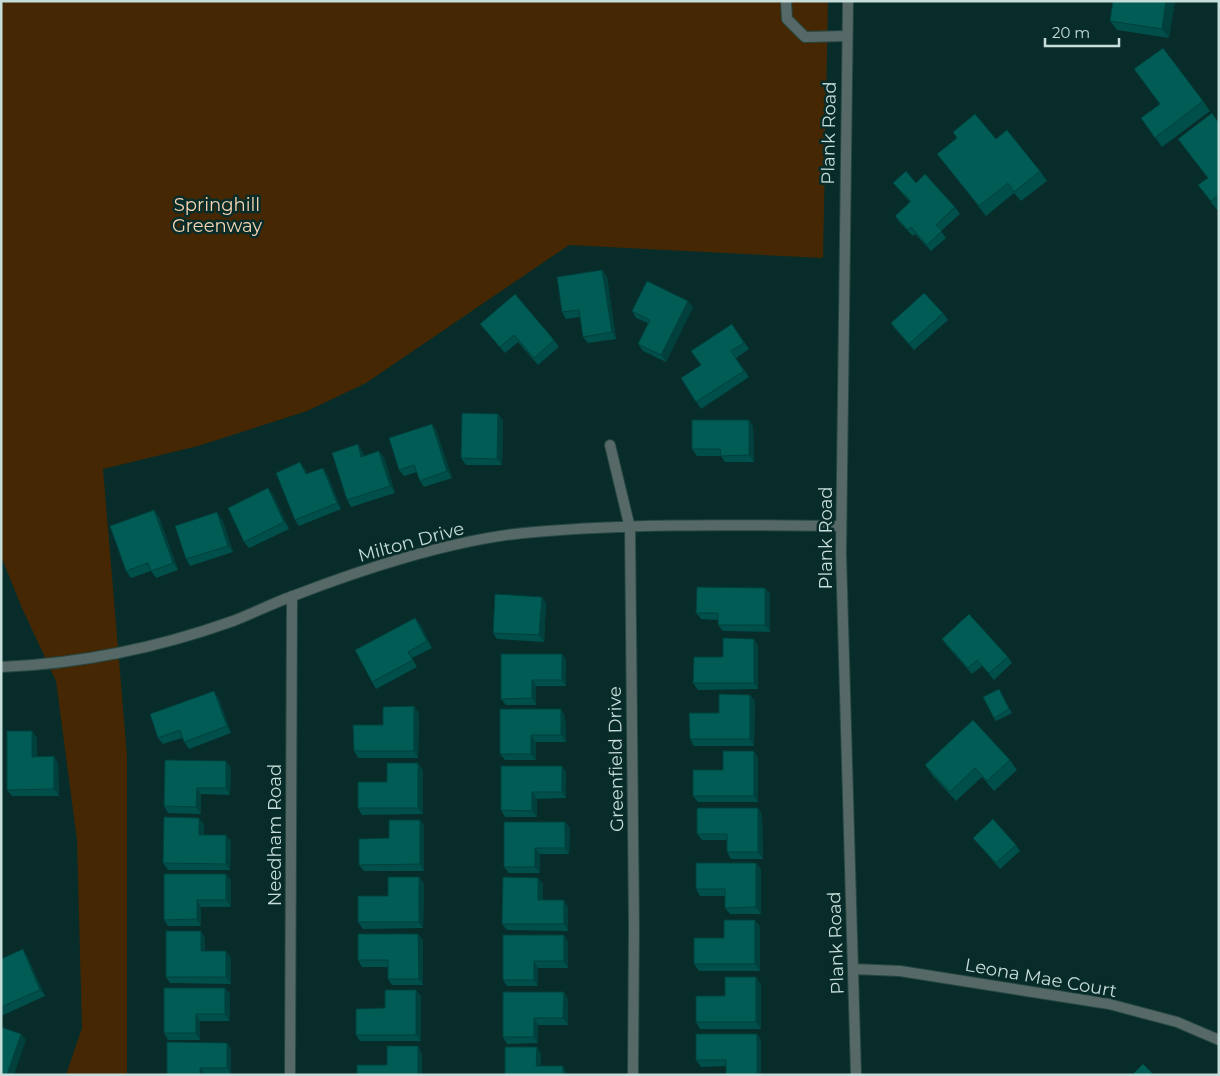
<svg xmlns="http://www.w3.org/2000/svg" width="1220" height="1076" viewBox="0 0 1220 1076" font-family="Montserrat,sans-serif">
<style>
.green{fill:#452803}
.lines{fill:none;stroke-linecap:round;stroke-linejoin:round}
.lane-casing{stroke:#264845;stroke-width:12}
.street-casing{stroke:#264845;stroke-width:12}
.lane{stroke:#566966;stroke-width:10}
.street{stroke:#566966;stroke-width:10}
.wall{fill:#014f4a}
.shaded-wall{fill:#01403c}
.building{fill:#015c56;stroke:#01403c}
.labels{text-anchor:middle;stroke-width:5;stroke-linejoin:round;paint-order:stroke}
.street-label{font-size:18px;fill:#c6ddda;stroke:#082c29}
.park-label{font-size:18px;fill:#f8d4b1;stroke:#082c29}
</style>
<rect width="100%" height="100%" fill="#082c29"/>
<path class="green" d="M1 1H828L823 258 569 245 366 383 307 411 198 446 103 469 127 756V1075H66L82 1028 77 840 56 681 22 608 1 556Z"/>
<g class="lines">
<defs>
<path id="lane" d="M786 1 787 19 805 37 847 36"/>
<path id="street" d="M848 1 841 554 856 1075
M610 445 630 528 634 927 633 1075
M1 667C79 664 160 647 233 621 254 613 273 603 293 596 329 582 366 569 404 558 446 546 491 535 535 532 636 523 740 525 841 526
M853 969 900 971 1109 1004 1177 1022 1219 1040
M290 1075 292 596"/>
</defs>
<use href="#lane" class="lane-casing"/>
<use href="#street" class="street-casing"/>
<use href="#lane" class="lane"/>
<use href="#street" class="street"/>
</g>
<path class="wall" d="M1113 1H1175L1169 38 1117 30 1110 21Z
M1134 69 1203 101 1210 111 1162 147 1141 118 1160 104Z
M1219 123V209L1217 210 1198 185 1208 178 1178 139Z
M953 132 996 139 1040 171 1047 181 1021 201 1014 193 986 216 937 154 957 138Z
M893 183H916L955 207 960 214 941 231 946 238 931 251 915 234 913 236 899 222 895 216 910 202 898 189Z
M602 270 607 277 616 339 588 343 583 337 580 317 566 319 562 312Z
M693 307 666 362 643 351 638 344 648 323 636 318 632 311Z
M943 313 948 320 914 350 895 329 891 323Z
M480 324 554 340 559 347 538 365 518 342 505 353Z
M737 331 749 349 736 358 749 377 701 409 681 378 701 365Z
M503 420 502 465H466L461 458Z
M749 420 753 426 754 462H725L721 456H697L692 449Z
M432 424 436 430 452 478 424 487 420 481 417 472 404 476 399 470Z
M362 451 364 456 384 457 395 493 351 507 347 500Z
M305 469 307 474H327L341 509 299 526 295 520Z
M268 488 273 495 289 529 249 548 244 542Z
M154 510 159 517 178 570 156 578 151 571 131 578 126 571Z
M222 519 233 552 190 566 186 559Z
M765 588 770 594V632L723 631 718 625V620L701 619 696 613Z
M542 597 546 604 544 642 497 639 493 633Z
M420 624 432 648 412 658 417 667 376 689 372 682Z
M942 639 1008 657 1012 663 994 680 982 666 972 674 946 645Z
M758 645V689L698 690 693 683Z
M562 654 566 660V686H536V705H506L501 699Z
M999 689 1012 713 996 721 994 718Z
M750 695 755 701 754 746H694L690 739 719 713Z
M218 697 231 733 189 749 184 742 182 738 163 744 158 738Z
M419 713 418 758H358L354 751 383 725Z
M565 716 566 742H536V760H505L500 754Z
M32 731 37 738V757L58 763 59 796H12L7 790Z
M758 757V802H698L693 796Z
M1010 760 1017 770 994 791 982 777 956 801 932 775 925 765Z
M226 761 231 768 230 795 201 794V814L168 813 164 806Z
M423 770V814L362 815 358 808 387 782Z
M566 772V798L537 799V817H505L501 810Z
M762 814 763 859H731L727 852V840H702L697 834Z
M420 820 424 826V871H364L359 865 389 838Z
M565 822 570 828 569 854H540V873H509L504 867Z
M204 824V835L231 841 230 870H168L163 863Z
M973 838 1016 845 1020 851 1000 869 978 844Z
M756 863 761 869V914H730L725 908V896H700L696 889Z
M419 877 424 884 423 928 363 929 358 922 388 896Z
M538 878 543 884V900L568 907V931L507 930 502 924Z
M231 880V907H201V926H168L164 920Z
M760 926V971H699L694 964 724 938Z
M205 938V951L231 958V984L170 983 166 977Z
M423 940V985H392L388 979V967H362L358 960Z
M568 941V968H538V986H507L503 980Z
M23 949 27 956 45 996 1 1016V959Z
M761 984V1029H700L696 1022Z
M225 988 230 994V1021H200V1040H168L164 1033Z
M421 996V1041H360L356 1035 385 1008Z
M568 999V1025H538V1043L507 1044 503 1037Z
M757 1034 761 1040 726 1066 701 1067 696 1060Z
M227 1043 231 1049V1075H167Z"/>
<path class="shaded-wall" d="M1166 1H1175L1169 38 1162 29Z
M602 270 607 277 616 339 612 332Z
M688 301 693 307 666 362 661 355Z
M498 414 503 420 502 465 497 459Z
M749 420 753 426 754 462 749 455Z
M432 424 436 430 452 478 447 471Z
M358 444 362 451 366 463 361 457Z
M379 451 384 457 395 493 390 486Z
M300 462 305 469 310 481 306 474Z
M323 468 327 474 341 509 337 503Z
M268 488 273 495 289 529 284 522Z
M154 510 159 517 178 570 173 563Z
M217 512 222 519 233 552 228 546Z
M765 588 770 594V632L765 625Z
M542 597 546 604 544 642 539 635Z
M415 618 420 624 432 648 427 641Z
M754 639 758 645V689L754 683Z
M562 654 566 660V686L562 680Z
M532 680 536 686V705L532 698Z
M214 691 218 697 231 733 227 726Z
M750 695 755 701 754 746 750 739Z
M414 706 419 713 418 758 414 751Z
M561 709 565 716 566 742 561 735Z
M32 731 37 738V763L32 757Z
M531 735 536 742V760L531 754Z
M754 751 758 757V802L754 796Z
M54 756 58 763 59 796 54 789Z
M226 761 231 768 230 795 226 788Z
M418 763 423 770V814L418 808Z
M562 766 566 772V798L562 792Z
M197 788 201 794V814L196 807Z
M532 792 537 799V817L532 811Z
M758 808 762 814 763 859 758 852Z
M199 818 204 824V841L199 835Z
M420 820 424 826V871L420 864Z
M565 822 570 828 569 854 565 848Z
M226 835 231 841 230 870 226 864Z
M535 848 540 854V873L535 867Z
M756 863 761 869V914L756 907Z
M226 874 231 880V907L226 900Z
M419 877 424 884 423 928 419 922Z
M538 878 543 884V906L538 900Z
M197 900 201 907V926L197 919Z
M564 900 568 907V931L564 924Z
M755 920 760 926V971L755 964Z
M201 931 205 938V958L201 951Z
M418 934 423 940V985L419 979Z
M564 935 568 941V968L564 961Z
M23 949 27 956 45 996 40 990Z
M226 951 231 958V984L226 977Z
M534 961 538 968V986L534 980Z
M756 977 761 984V1029L756 1022Z
M225 988 230 994V1021L225 1014Z
M416 990 421 996V1041L416 1035Z
M564 992 568 999V1025L563 1018Z
M196 1014 200 1021V1040L196 1033Z
M534 1018 538 1025V1043L534 1037Z
M21 1034 26 1040 14 1075H7Z
M757 1034 761 1040V1075H757Z
M227 1043 231 1049V1075L227 1068Z
M418 1046 422 1053V1075H418Z
M537 1047 541 1054V1072L536 1066Z
M563 1066 567 1073V1075H563Z
M200 1068 205 1075H200Z"/>
<path class="building" d="M1113 1H1166L1162 29 1110 21Z
M1163 48 1203 101 1155 138 1141 118 1160 104 1134 69Z
M1212 113 1219 123V195L1211 201 1198 185 1208 178 1178 139Z
M975 114 996 139 1007 130 1040 171 1014 192 1008 183 979 206 937 154 957 138 953 132Z
M906 171 916 183 925 174 955 207 936 225 942 231 927 245 911 227 908 230 895 216 911 201 893 183Z
M602 270 612 332 583 337 579 310 562 312 557 277Z
M647 281 688 301 661 355 638 344 650 320 632 311Z
M924 293 943 313 909 344 891 323Z
M515 294 554 340 534 358 514 335 500 347 480 324Z
M732 324 744 343 731 351 744 371 696 402 681 378 701 365 691 351Z
M462 413 498 414 497 459 461 458Z
M692 420H749V455L721 456 720 449H692Z
M432 424 447 471 420 481 414 465 399 470 389 438Z
M358 444 361 457 379 451 390 486 347 500 332 453Z
M300 462 306 474 323 468 337 503 295 520 276 473Z
M268 488 284 522 244 542 228 508Z
M154 510 173 563 151 571 148 563 126 571 110 526Z
M217 512 228 546 186 559 175 526Z
M697 587 765 588V625H718V613H696Z
M495 594 542 597 539 635 493 633Z
M969 614 1008 657 989 673 977 660 968 668 942 639Z
M415 618 427 641 408 652 413 660 372 682 355 650Z
M723 638 754 639V683H693L694 657H723Z
M501 654H562V680H532V698L501 699Z
M999 689 1009 709 994 718 983 697Z
M214 691 227 726 184 742 180 730 158 738 150 714Z
M719 694 750 695V739H690L689 713H719Z
M414 706V751H354L353 725H383V707Z
M500 709H561V735H531V754H500Z
M973 720 1010 760 987 781 975 768 950 792 925 765Z
M7 731H32V757L54 756V789L7 790Z
M723 751H754V796H693V770H723Z
M165 760 226 761V788H197L196 807 164 806Z
M387 763H418V808H358V782H387Z
M501 766H562V792H532V811L501 810Z
M697 808H758V852H727V834H697Z
M164 817 199 818V835H226V864L163 863Z
M993 819 1016 845 996 863 973 838Z
M389 820H420V864L359 865V839L389 838Z
M504 822H565V848H535V867H504Z
M696 863H756V907L725 908V889H696Z
M164 874H226V900H197V919L164 920Z
M388 877H419V922H358V896H388Z
M503 877 538 878V900H564V924H502Z
M724 920H755V964H694V938H724Z
M166 931H201V951H226V977H166Z
M358 934H418L419 979H388V960H358Z
M503 935H564V961H534V980H503Z
M23 949 40 990 1 1007V959Z
M725 977H756V1022H696V996H725Z
M164 988H225V1014H196V1033H164Z
M385 990H416V1035H356V1009L385 1008Z
M503 992H564L563 1018H534V1037H503Z
M1 1027 21 1034 7 1075H1Z
M696 1034H757V1075H726V1060H696Z
M167 1042 227 1043V1068H200V1075H167Z
M387 1046H418V1075H357V1065H387Z
M505 1047H537L536 1066H563V1075H505Z
M1143 1064 1154 1075H1132Z"/>
<g class="labels">
<g class="street-label">
<text transform="translate(829 133) rotate(-89)" y="6">Plank Road</text>
<text transform="translate(826 538) rotate(-90)" y="6">Plank Road</text>
<text transform="translate(411 542) rotate(-15)" y="6">Milton Drive</text>
<text transform="translate(616 759) rotate(-91)" y="6">Greenfield Drive</text>
<text transform="translate(275 835) rotate(-90)" y="6">Needham Road</text>
<text transform="translate(836 943) rotate(-92)" y="6">Plank Road</text>
<text transform="translate(1041 978) rotate(10)" y="6">Leona Mae Court</text>
</g>
<g class="park-label">
<text x="217" y="211">Springhill<tspan x="217" dy="21">Greenway</tspan></text>
</g>
</g>
<rect width="1220" height="1076" fill="none" stroke="#c6ddda" stroke-width="5"/>
<path d="M1045 38v8h74v-8" fill="none" stroke="#c6ddda" stroke-width="2.5"/>
<text x="1052" y="38" font-size="15" fill="#c6ddda" stroke="#082c29" stroke-width="4" paint-order="stroke">20 m</text>
</svg>
